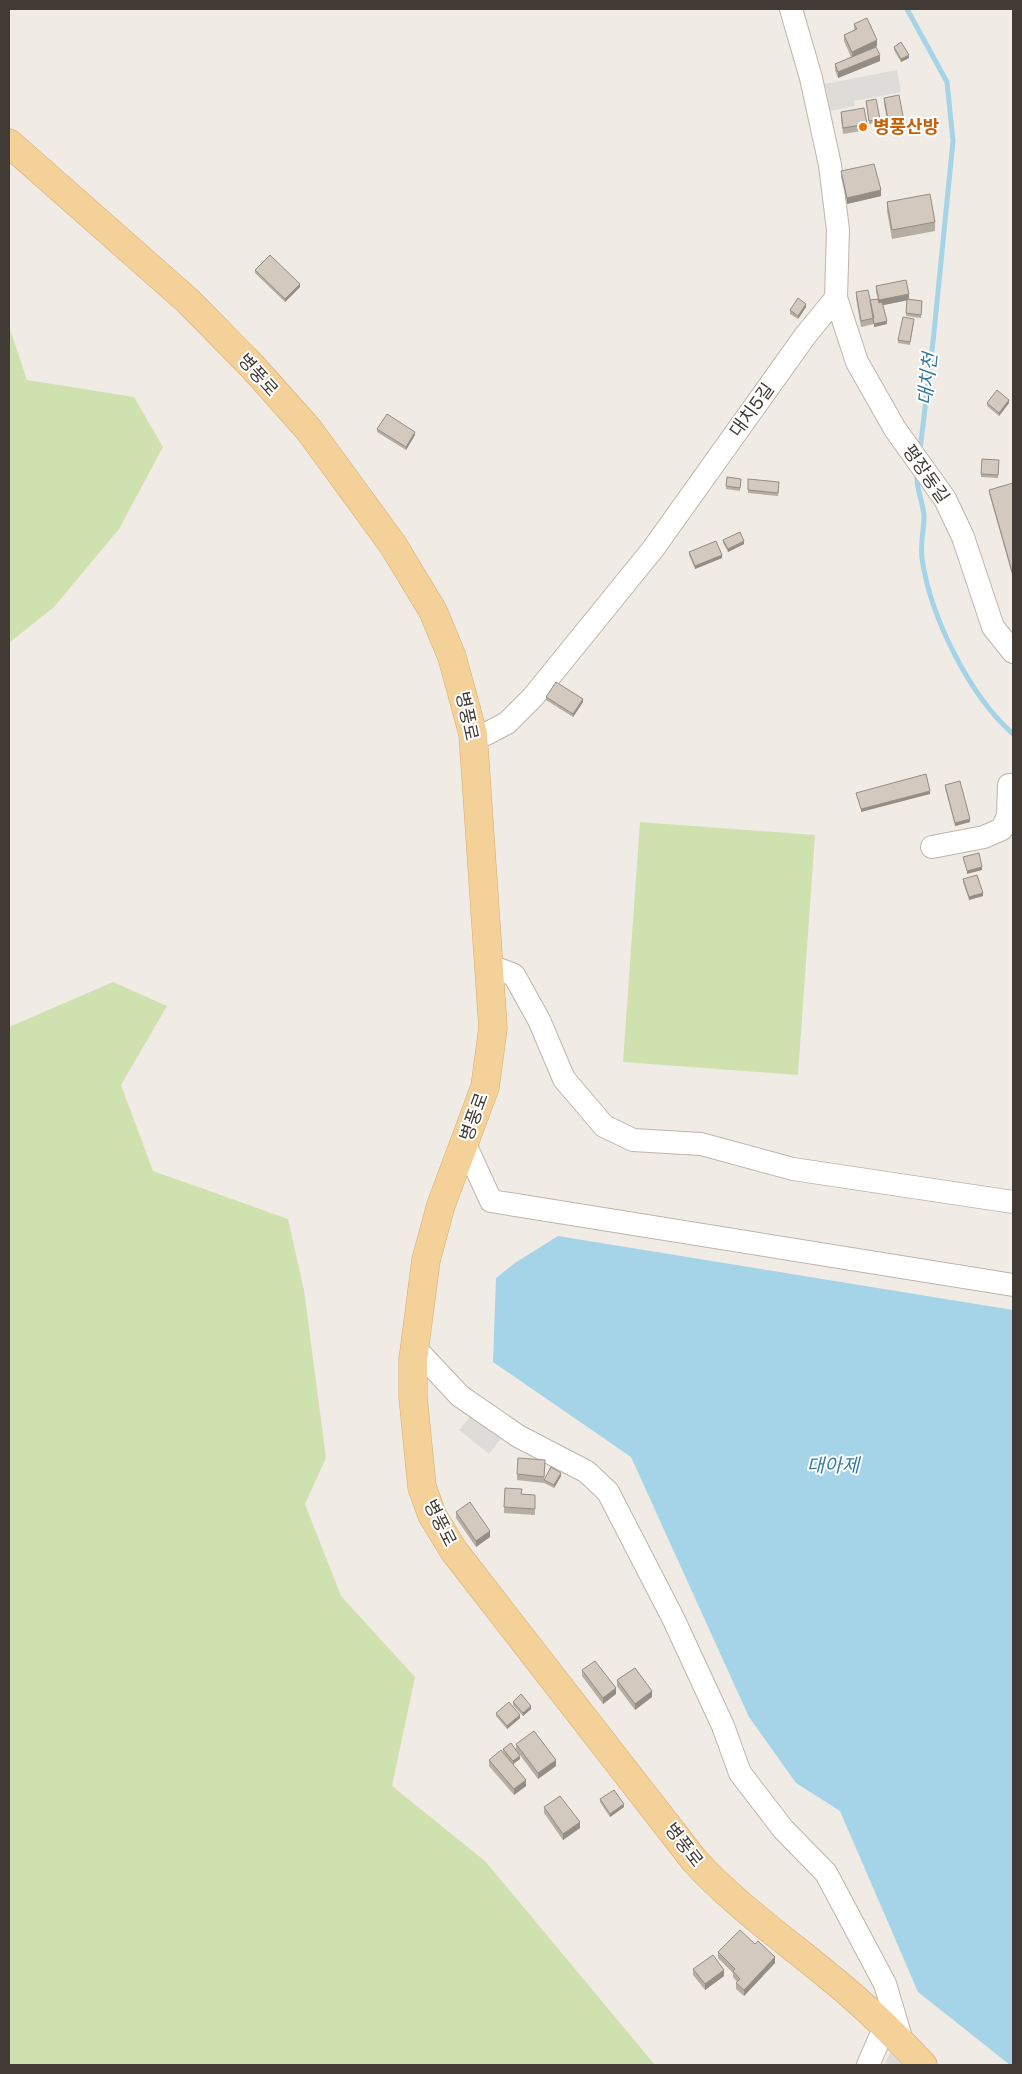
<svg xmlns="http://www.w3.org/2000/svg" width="1022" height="2074" viewBox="0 0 1022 2074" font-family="'Public Sans','Noto Sans KR',sans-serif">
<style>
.green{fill:#d0e1b0}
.parking{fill:#dedcd9}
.water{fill:#a5d4e8}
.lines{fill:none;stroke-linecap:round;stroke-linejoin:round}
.stream{stroke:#a5d4e8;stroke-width:5}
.minor-casing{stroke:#beb5ab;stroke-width:24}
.major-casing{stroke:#d7ab6b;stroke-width:29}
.minor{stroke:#fff;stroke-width:22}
.major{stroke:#f4d199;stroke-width:28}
.wall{fill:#b6ada3}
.shaded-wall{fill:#948d85}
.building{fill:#d4c9be;stroke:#948d85}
.food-dot{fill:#e8710a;stroke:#fff;stroke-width:2}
.labels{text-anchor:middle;stroke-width:4;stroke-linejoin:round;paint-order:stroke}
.food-label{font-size:18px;font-weight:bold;fill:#c56008;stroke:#fff;text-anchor:start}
.street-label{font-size:18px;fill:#423b35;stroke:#fff}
.water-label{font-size:19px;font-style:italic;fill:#377b9c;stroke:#fff}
</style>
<rect width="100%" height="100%" fill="#f0ebe4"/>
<path class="green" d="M9 326 27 380 134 397 163 447 119 529 54 607 9 643Z
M640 822 815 835 798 1075 623 1062Z
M113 982 167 1006 121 1085 153 1171 288 1219 304 1290 326 1458 305 1504 341 1596 415 1677 392 1786 485 1861 655 2065H9V1027Z"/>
<path class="parking" d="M897 70 901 92 854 101 855 106 830 111 825 84Z
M472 1414 502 1437 489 1454 459 1430Z
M892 2049 908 2065H884Z"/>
<path class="water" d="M558 1236 1013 1310V2065H1010L918 1992 840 1811 796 1783 749 1717 631 1457 493 1362 496 1278 515 1263Z"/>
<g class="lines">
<path class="stream" d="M907 9 947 82 953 141 933 342 920 450
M917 471C915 487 923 501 924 516 924 530 920 544 922 558 930 616 969 695 1013 734"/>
<defs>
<path id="minor" d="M836 298 857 362 895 429 945 499 963 537 993 627 1013 652
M473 734H486L507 723 533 697 653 549 805 336 836 298 838 230 830 165 811 78 791 9
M932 847 984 837 1002 829 1008 816 1009 785
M488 965 514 975 539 1020 564 1079 604 1126 633 1140 701 1144 793 1169 1013 1202
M464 1142 491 1201 1013 1285
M415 1348 460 1396 518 1436 587 1472 608 1492 673 1618 723 1726 740 1773 783 1829 826 1873 885 1984 903 2044
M868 2065 885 2026"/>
<path id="major" d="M9 143 188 301 252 366 309 430 393 545 433 611 452 657 473 734 493 1028 485 1087 441 1205 426 1260 413 1360V1397L422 1487 432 1515 454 1551 694 1860C733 1903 781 1937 826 1974 861 2002 893 2033 923 2065"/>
</defs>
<use href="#minor" class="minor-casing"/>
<use href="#major" class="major-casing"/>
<use href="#minor" class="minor"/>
<use href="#major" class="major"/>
</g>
<path class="wall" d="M854 24 877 46 869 50 880 61 838 78 835 70V64L851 57 844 41V35L854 30Z
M894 47 909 58 901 62 894 50Z
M884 98 904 121V127L889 130 884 104Z
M866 101 880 119V122L869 124Z
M841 112 867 124V130L843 134 841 118Z
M841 171 881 196 847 204 841 177Z
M887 202 935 222V231L892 239 887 211Z
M255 270 300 287 285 302 255 273Z
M876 286 908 300 922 301 921 318 906 316 907 300 883 305 887 324 874 327V324L861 327 856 298V292L870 300 878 299 876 292Z
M806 307 798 319 790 314V310Z
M914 322 910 345 898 343V340Z
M987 403H1009L999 416 987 406Z
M377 429 415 435 406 450 377 432Z
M982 459 999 460 998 478 981 477Z
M727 477 741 479 740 491 726 489Z
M748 479 779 482 778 496 748 493Z
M1013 483V578L989 493V490Z
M723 540 744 544 728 552 723 543Z
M689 552 722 558 695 569 689 555Z
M546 697 583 702 573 717 546 700Z
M945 785 970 822 955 826 945 788Z
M963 879 983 896 969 900 963 882Z
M545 1466 544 1479 561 1476 554 1488 544 1483 517 1480V1474Z
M505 1488 522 1494 535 1495V1515L504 1513Z
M456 1512 490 1537 476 1547 456 1518Z
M582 1670 616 1694 603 1704 582 1676Z
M617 1680 652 1697 635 1710 617 1686Z
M513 1702 531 1709 523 1716 513 1705Z
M496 1713 520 1718 507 1729 496 1716Z
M516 1744 556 1766 538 1779 517 1751 520 1759 513 1764 526 1786 514 1795 489 1766V1760H509L503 1752V1749L516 1750Z
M600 1799 624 1807 610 1817 600 1802Z
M544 1807 580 1828 563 1840 544 1813Z
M718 1952 775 1963 744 1996 736 1989V1983L737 1982 733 1977V1973L718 1958Z
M693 1969 724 1976 705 1990 693 1975Z"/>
<path class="shaded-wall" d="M877 40V46L852 58V52Z
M880 55V61L838 78V72Z
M909 55V58L901 62V59Z
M881 190V196L847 204V198Z
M300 284V287L285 302V299Z
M909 294V300L879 306V300Z
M806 304V307L798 319V316Z
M887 321V324L874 327V324Z
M1009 400V403L999 416V413Z
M415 432V435L406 450V447Z
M744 541V544L728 552V549Z
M722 555V558L695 569V566Z
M583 699V702L573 717V714Z
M930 791V794L861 812V809Z
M970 819V822L955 826V823Z
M982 867V870L967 874V871Z
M983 893V896L969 900V897Z
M561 1473V1476L554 1488V1485Z
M490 1531V1537L476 1547V1541Z
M616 1688V1694L603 1704V1698Z
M652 1691V1697L635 1710V1704Z
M531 1706V1709L523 1716V1713Z
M520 1715V1718L507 1729V1726Z
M520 1756V1759L513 1764V1761Z
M556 1760V1766L538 1779V1773Z
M526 1780V1786L514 1795V1789Z
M624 1804V1807L610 1817V1814Z
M580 1822V1828L563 1840V1834Z
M775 1957V1963L744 1996V1990Z
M724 1970V1976L705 1990V1984Z"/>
<path class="building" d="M867 18 877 40 852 52 844 35 857 29 854 24Z
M901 42 909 55 901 59 894 47Z
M876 47 880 55 838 72 835 64Z
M899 95 904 121 889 124 884 98Z
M876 99 880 119 869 121 866 101Z
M864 108 867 124 843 128 841 112Z
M874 164 881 190 847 198 841 171Z
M930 194 935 222 892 230 887 202Z
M270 255 300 284 285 299 255 270Z
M906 280 909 294 879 300 876 286Z
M868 290 874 318 861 321 856 292Z
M798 298 806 304 798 316 790 310Z
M878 299 879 303 882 302 887 321 874 324 870 300Z
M907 299 922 301 921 315 906 313Z
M903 317 914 319 910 342 898 340Z
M997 390 1009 400 999 413 987 403Z
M387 414 415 432 406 447 377 429Z
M982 459 999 460 998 475 981 474Z
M727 477 741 479 740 488 726 486Z
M748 479 779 482 778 493 748 490Z
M1013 483V575L989 490Z
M740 532 744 541 728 549 723 540Z
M716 541 722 555 695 566 689 552Z
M556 682 583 699 573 714 546 697Z
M926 774 930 791 861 809 856 793Z
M960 781 970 819 955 823 945 785Z
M979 853 982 867 967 871 963 857Z
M977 875 983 893 969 897 963 879Z
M518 1458 545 1460 544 1477 517 1474Z
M551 1467 561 1473 554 1485 544 1480Z
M505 1488 522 1489 521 1494 535 1495V1509L504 1507Z
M470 1502 490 1531 476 1541 456 1512Z
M595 1661 616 1688 603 1698 582 1670Z
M635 1668 652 1691 635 1704 617 1680Z
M521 1694 531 1706 523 1713 513 1702Z
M509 1702 520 1715 507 1726 496 1713Z
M534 1731 556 1760 538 1773 516 1744Z
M511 1743 520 1756 513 1761 503 1749Z
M501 1750 526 1780 514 1789 489 1760Z
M614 1790 624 1804 610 1814 600 1799Z
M560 1796 580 1822 563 1834 544 1807Z
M740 1930 755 1944 758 1941 775 1957 744 1990 736 1983 740 1979 733 1971 735 1969 718 1952Z
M713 1955 724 1970 705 1984 693 1969Z"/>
<circle class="food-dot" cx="863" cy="127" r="5"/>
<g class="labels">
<g class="food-label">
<text x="873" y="133">병풍산방</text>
</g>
<g class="street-label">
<text transform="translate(258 375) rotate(48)" y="6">병풍로</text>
<text transform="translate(752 410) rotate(-54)" y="6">대치5길</text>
<text transform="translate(926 474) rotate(55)" y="6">평장동길</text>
<text transform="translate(467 716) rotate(78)" y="6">병풍로</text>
<text transform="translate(474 1117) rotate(-70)" y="6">병풍로</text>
<text transform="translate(440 1523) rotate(63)" y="6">병풍로</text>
<text transform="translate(684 1845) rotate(52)" y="6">병풍로</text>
</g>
<g class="water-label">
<text transform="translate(927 379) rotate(-84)" y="7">대치천</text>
<text x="833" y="1472">대아제</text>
</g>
</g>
<rect width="1022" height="2074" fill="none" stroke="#423b35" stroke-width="20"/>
</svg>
